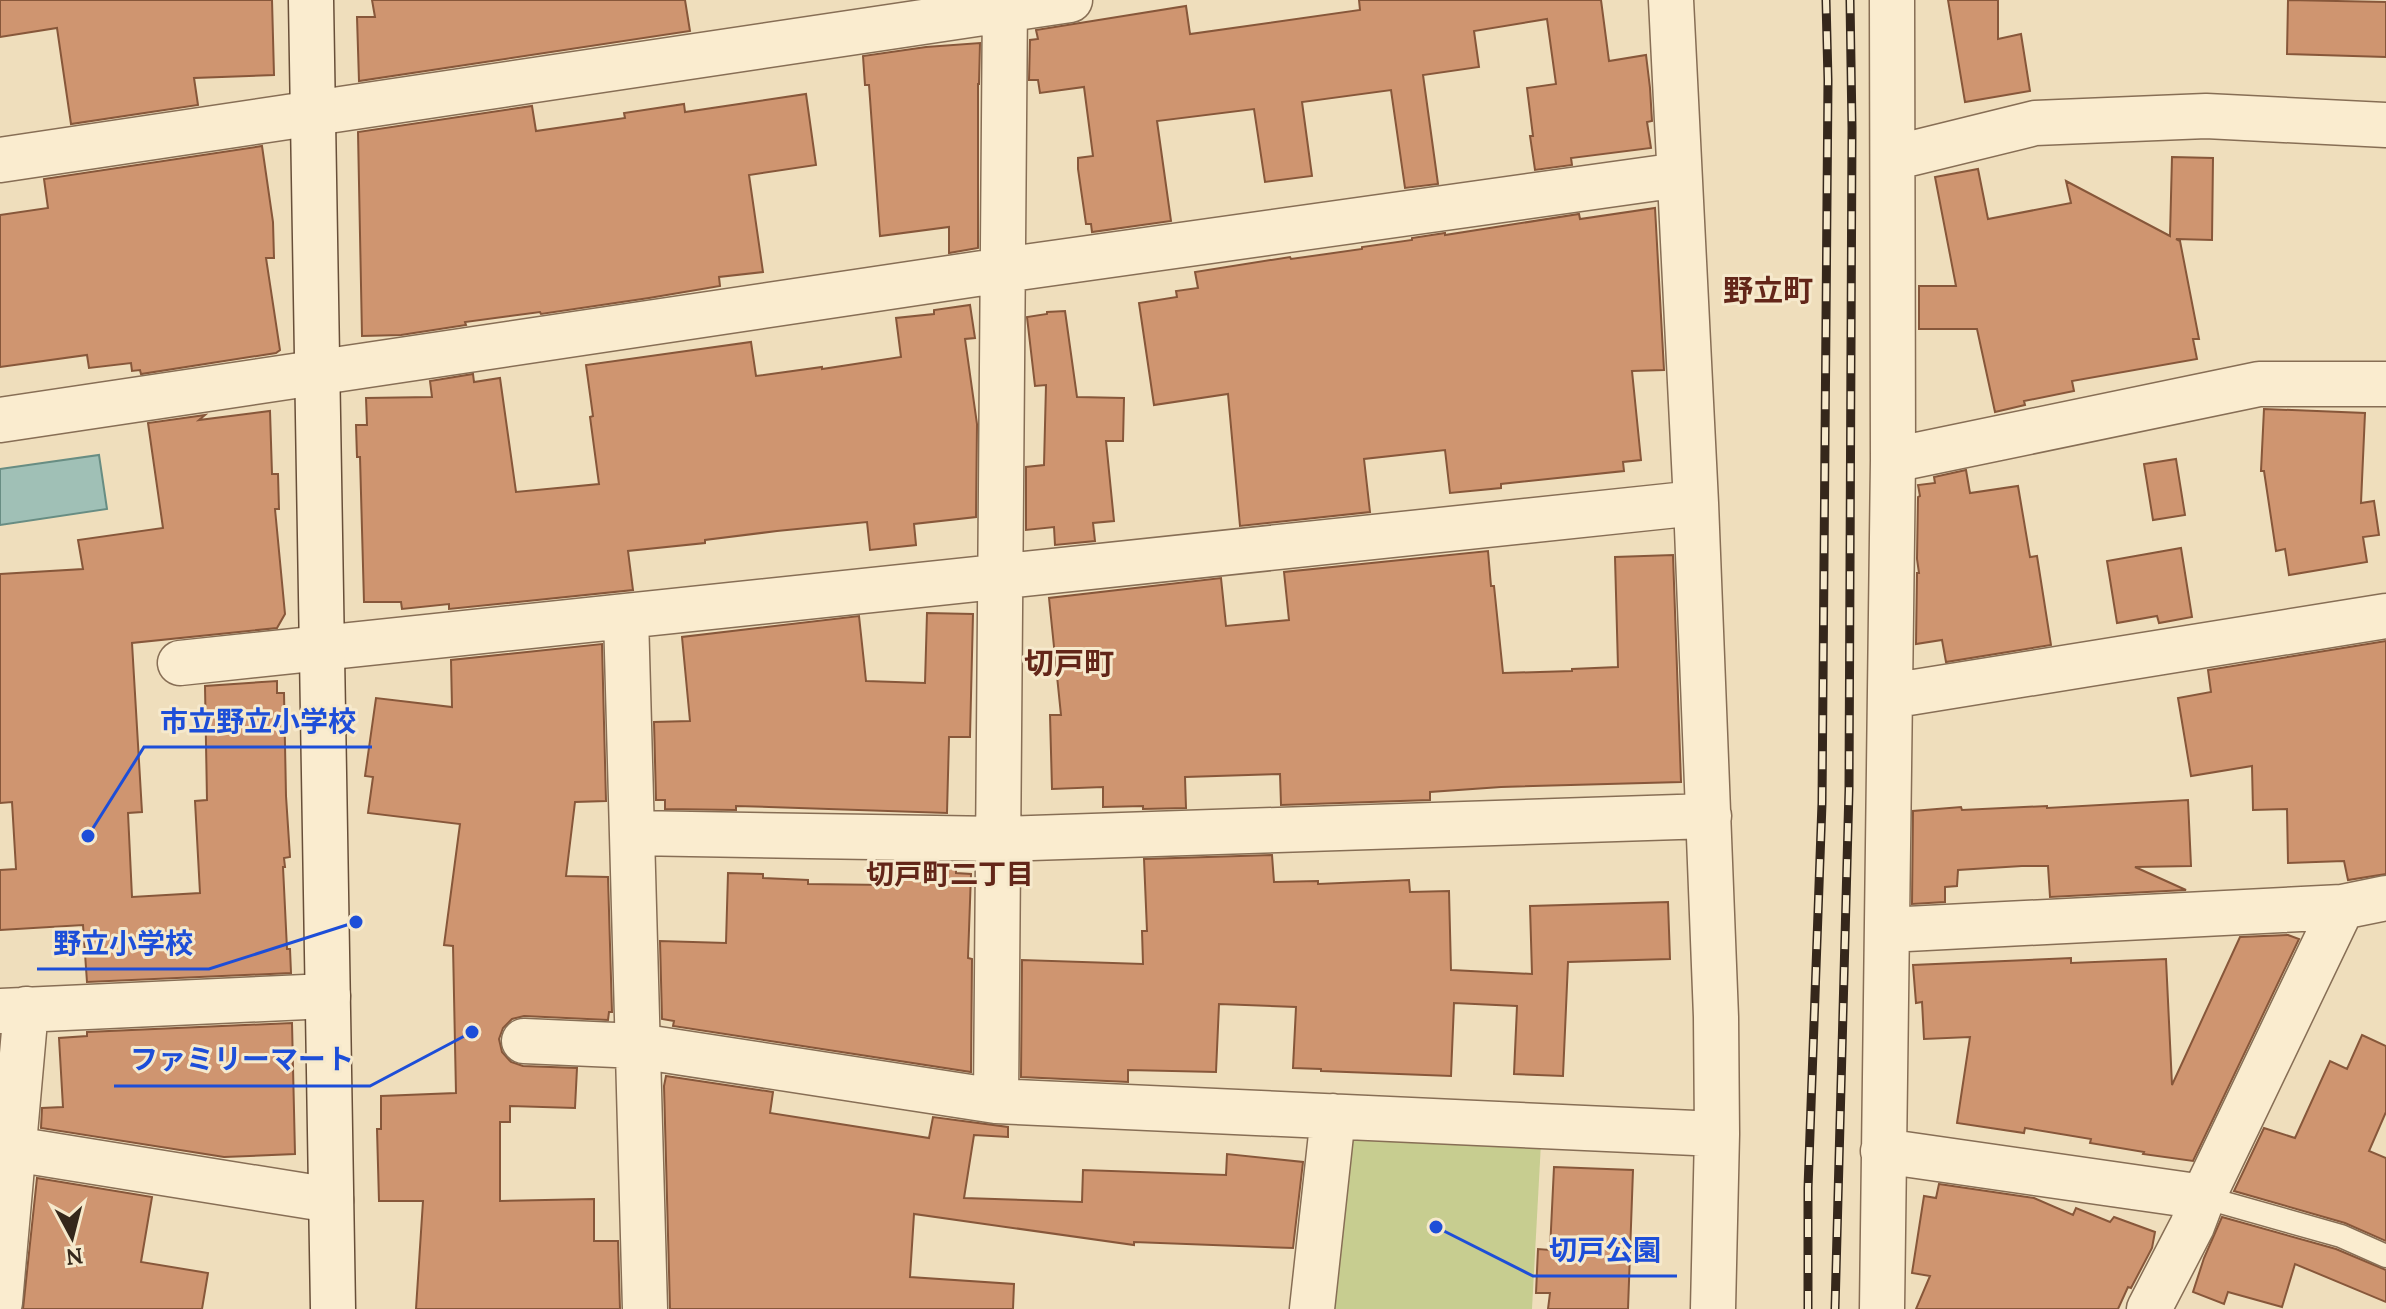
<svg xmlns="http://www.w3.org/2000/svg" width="2386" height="1309" viewBox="0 0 2386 1309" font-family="Lora,'Noto Sans JP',serif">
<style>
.green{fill:#c7cd90}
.water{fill:#a0c0b6;stroke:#688d83;stroke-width:2}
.building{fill:#cf9570;stroke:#87573a;stroke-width:2}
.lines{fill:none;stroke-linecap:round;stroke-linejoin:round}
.lane-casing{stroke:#876e55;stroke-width:25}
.street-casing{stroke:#876e55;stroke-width:47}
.secondary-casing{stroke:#684f39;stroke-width:47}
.lane{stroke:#faeccf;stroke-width:22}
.street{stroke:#faeccf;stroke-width:44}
.secondary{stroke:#faeccf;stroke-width:44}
.rail-casing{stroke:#35271b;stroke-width:9}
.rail{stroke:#f6e9cc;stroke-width:6;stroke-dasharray:18;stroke-linecap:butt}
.labels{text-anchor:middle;stroke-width:6;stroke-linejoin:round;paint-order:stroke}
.neighbourhood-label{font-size:28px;font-weight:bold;fill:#632619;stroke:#f6e9cc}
.quarter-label{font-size:30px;font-weight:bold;fill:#632619;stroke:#f6e9cc}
.leader{fill:none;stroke:#1d4ed8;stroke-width:3}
.callout-dot{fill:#1d4ed8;stroke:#f6e9cc;stroke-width:3}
.callout-label{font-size:28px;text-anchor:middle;font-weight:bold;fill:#1d4ed8;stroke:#f6e9cc;stroke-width:6;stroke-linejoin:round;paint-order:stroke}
</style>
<rect width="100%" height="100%" fill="#efdebc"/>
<path class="green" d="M1350 1136 1541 1143 1532 1309H1327Z"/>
<path class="water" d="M99 455 107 509 0 525V469Z"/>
<path class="building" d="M0 0H272L274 75 194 78 198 105 71 124 57 28 0 37Z
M372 0H685L690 31 359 81 357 17H375Z
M1359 0H1601L1609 61 1646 55 1650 88 1652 121 1647 122 1651 148 1571 158 1572 165 1535 170 1530 136H1533L1527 88 1556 84 1547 19 1474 31 1479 67 1423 75 1438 184 1405 188 1391 90 1302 102 1312 176 1265 182 1254 109 1157 121 1171 221 1092 232 1091 224H1086L1078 169V158L1093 156 1084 87 1040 93 1038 80H1029L1030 40 1038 39 1036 30 1186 6 1190 34 1360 10Z
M1948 0H1998V39L2021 34 2030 91 1965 102Z
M2288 0 2386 2V57L2287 54Z
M980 43 979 84H978V248L949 253V227L880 236 869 85H865L863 56 926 47Z
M806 94 816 165 749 175 763 272 719 277 720 286 649 298 541 314 540 312 465 322 466 325 401 335 362 336 358 132 532 106 536 131 625 118 624 113 684 104 685 112Z
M262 146 273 222 274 258H266L280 350 276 353 141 374 140 370 132 371 131 363 89 368 87 355 0 367V215L48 208 44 179Z
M2172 157 2213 158 2212 240 2176 239 2180 241 2199 339H2193L2197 359 2072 381 2074 391 2024 401 2025 405 1995 412 1977 329H1919V286H1956L1935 177 1978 169 1988 219 2071 203 2066 181 2170 236Z
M1655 208 1664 370 1632 371 1641 460 1623 462 1624 471 1501 484V488L1450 493 1445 450 1364 459 1370 512 1240 526 1228 394 1154 405 1139 303 1177 297 1176 291 1198 288 1195 272 1290 257 1291 259 1362 249V247L1412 240V238L1445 233V235L1579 214 1580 219Z
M970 305 975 338 965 339 977 424 976 517 914 524 916 545 870 550 867 522 777 531 705 540V543L628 551 633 590 449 609V604L402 609 401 602H364L360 457H357L356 425H367L366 398 432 397 430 381 473 374 474 382 500 378 516 492 599 484 590 417 593 416 586 365 751 342 756 376 822 367V369L901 357 896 318 934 314V310Z
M1065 311 1077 397 1124 398 1123 441H1106L1114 521 1093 523 1095 541 1055 545 1054 527 1026 530V467L1044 465 1046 385 1035 386 1027 317 1047 314V312Z
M2264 409 2365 413 2361 503 2374 501 2379 535 2363 537 2367 562 2289 575 2285 549 2276 551 2264 471H2261Z
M270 411 272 474H278L279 509H275L285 614 277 628 132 643 142 812 128 813 132 897 200 893 195 801 207 800 205 686 277 681V693H284L286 796 290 857 284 858 285 867H283L287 949H290L291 973 87 982 83 925 0 930V870L16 869 12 802 0 803V574L83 569 78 540 163 528 148 423 205 415 199 420Z
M2176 459 2185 515 2153 520 2144 464Z
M1966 470 1970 493 2018 486 2030 557 2037 556 2051 645 1946 662 1942 640 1916 644 1917 573H1919L1917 559 1918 497 1920 496 1918 485 1935 483 1934 477Z
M2181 548 2192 617 2159 623 2157 616 2117 623 2107 561Z
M1488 551 1491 586H1494L1503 673 1572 671V669L1618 667 1615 557 1673 555 1681 782 1501 787 1430 792V800L1281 805 1280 774 1185 777 1186 808 1143 809V806L1103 807V787L1052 789 1050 715H1061L1049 598 1221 578 1226 626 1289 620 1284 572Z
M927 613 973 614 970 737H949L947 813 769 807 736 806V810L665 809V800H656L654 722 690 721 682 637 859 616 866 681 925 683Z
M2386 641V874L2348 880 2344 861 2288 863 2287 809 2253 810 2252 766 2191 776 2178 698 2211 692 2208 670Z
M602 644 606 801 575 802 566 876 608 877 612 1012H609L608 1020 524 1016 512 1019 503 1028 499 1039 502 1052 511 1062 523 1066 577 1068 575 1108 510 1106V1122H500V1201L594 1199V1241H618L620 1309H416L423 1201H379L377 1129H381V1096L456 1093 453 946 444 945 460 824 368 813 373 777 365 776 376 698 452 707 451 660Z
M2188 800 2191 866 2135 867 2186 890 2050 897 2048 866H2022L1958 870 1957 886 1945 887V902L1912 904 1913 811 1961 807 1962 810 2047 806V808Z
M1272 855 1274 882 1318 881V884L1409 880 1410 892 1449 891 1451 970 1532 974 1530 906 1668 902 1670 959 1568 962 1563 1076 1514 1074 1517 1006 1454 1003 1451 1076 1321 1071V1069L1293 1068 1296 1007 1219 1004 1216 1072 1128 1070V1082L1021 1077 1022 960 1143 964 1142 931H1147L1144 859Z
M888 862 946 863 945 866H956V873L971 874 968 958 972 959 971 1072 673 1026 674 1021 662 1019 660 941 726 943 728 873 763 874V878L808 880V884L887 885Z
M2288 935 2299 939 2193 1161 2143 1154 2144 1152 2090 1143 2091 1139 2025 1128 2024 1133 1957 1123 1970 1037 1924 1039 1922 1002 1916 1003 1913 965 2071 958V963L2166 959 2172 1085 2240 937Z
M292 1023 295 1154 224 1157 41 1128 42 1108 63 1107 59 1038 87 1036V1032Z
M2362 1035 2386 1046V1112L2369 1151 2386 1158V1241L2345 1223 2234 1191 2264 1128 2295 1138 2330 1061 2347 1069Z
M666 1076 773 1092 770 1113 929 1138 933 1117 1008 1127V1137L974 1135 964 1198 1082 1202 1083 1170 1226 1175 1227 1154 1303 1162 1293 1248 1134 1242V1245L914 1214 910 1277 1014 1284 1013 1309H670L664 1086Z
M1554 1167 1633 1170 1628 1309H1548L1550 1293H1536L1538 1249 1550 1250Z
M37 1178 152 1197 141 1262 208 1273 202 1309H23Z
M1939 1184 2034 1198 2073 1215 2076 1208 2110 1222 2114 1217 2155 1232 2152 1248 2131 1288 2128 1287 2118 1309H1916L1930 1276 1912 1273 1924 1196 1936 1198Z
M2222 1217 2336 1249 2386 1270V1302L2295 1264 2282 1307 2228 1292 2224 1304 2193 1292 2204 1258Z"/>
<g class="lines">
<defs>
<path id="lane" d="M2203 1197 2341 1236 2386 1256"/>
<path id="street" d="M1671 0 1696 503 1716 1017 1717 1134 1713 1309
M1893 158 2035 123 2206 116 2386 125
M0 160 1070 0
M0 420 1003 270 1679 175
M1893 460 2259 384H2386
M626 616 645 1309
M180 663 1696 503
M1890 696 2386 616
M632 833 998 839 1709 816
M1887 930 2342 907 2386 898
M0 1011 328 996
M524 1041 638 1046 996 1101 1717 1134
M996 1101 1005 0
M14 1149 331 1200
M1883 1151 2203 1197
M0 1302 26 1009
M1312 1309 1333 1116
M1882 1309 1893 460 1892 0
M2149 1309 2192 1226 2203 1197 2342 907"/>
<path id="secondary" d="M311 0 333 1309"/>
</defs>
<use href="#lane" class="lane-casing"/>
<use href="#street" class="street-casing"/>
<use href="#secondary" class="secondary-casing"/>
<use href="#lane" class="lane"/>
<use href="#street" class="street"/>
<use href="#secondary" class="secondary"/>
<defs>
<path id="rail" d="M1808 1309V1188L1822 803 1828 80 1826 0
M1835 1309 1849 789 1852 128 1850 0"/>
</defs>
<use href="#rail" class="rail-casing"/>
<use href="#rail" class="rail"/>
</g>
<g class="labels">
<g class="neighbourhood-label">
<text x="950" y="884">切戸町二丁目</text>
</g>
<g class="quarter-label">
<text x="1768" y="301">野立町</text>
<text x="1069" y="674">切戸町</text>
</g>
</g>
<path class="leader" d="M88 836L144 747H372M356 922L209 969H37M472 1032L370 1086H114M1436 1227L1533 1276H1677"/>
<g class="callout-dot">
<circle cx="88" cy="836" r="8"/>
<circle cx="356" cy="922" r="8"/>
<circle cx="472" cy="1032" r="8"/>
<circle cx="1436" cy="1227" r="8"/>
</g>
<g class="callout-label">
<text x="258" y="731">市立野立小学校</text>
<text x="123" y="953">野立小学校</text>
<text x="242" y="1069">ファミリーマート</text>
<text x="1605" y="1260">切戸公園</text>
</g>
<g transform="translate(72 1237) rotate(173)" stroke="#f6e9cc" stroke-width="6" paint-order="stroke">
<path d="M0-6L14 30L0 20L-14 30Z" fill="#35271b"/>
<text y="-12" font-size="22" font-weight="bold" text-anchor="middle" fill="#35271b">N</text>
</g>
</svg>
